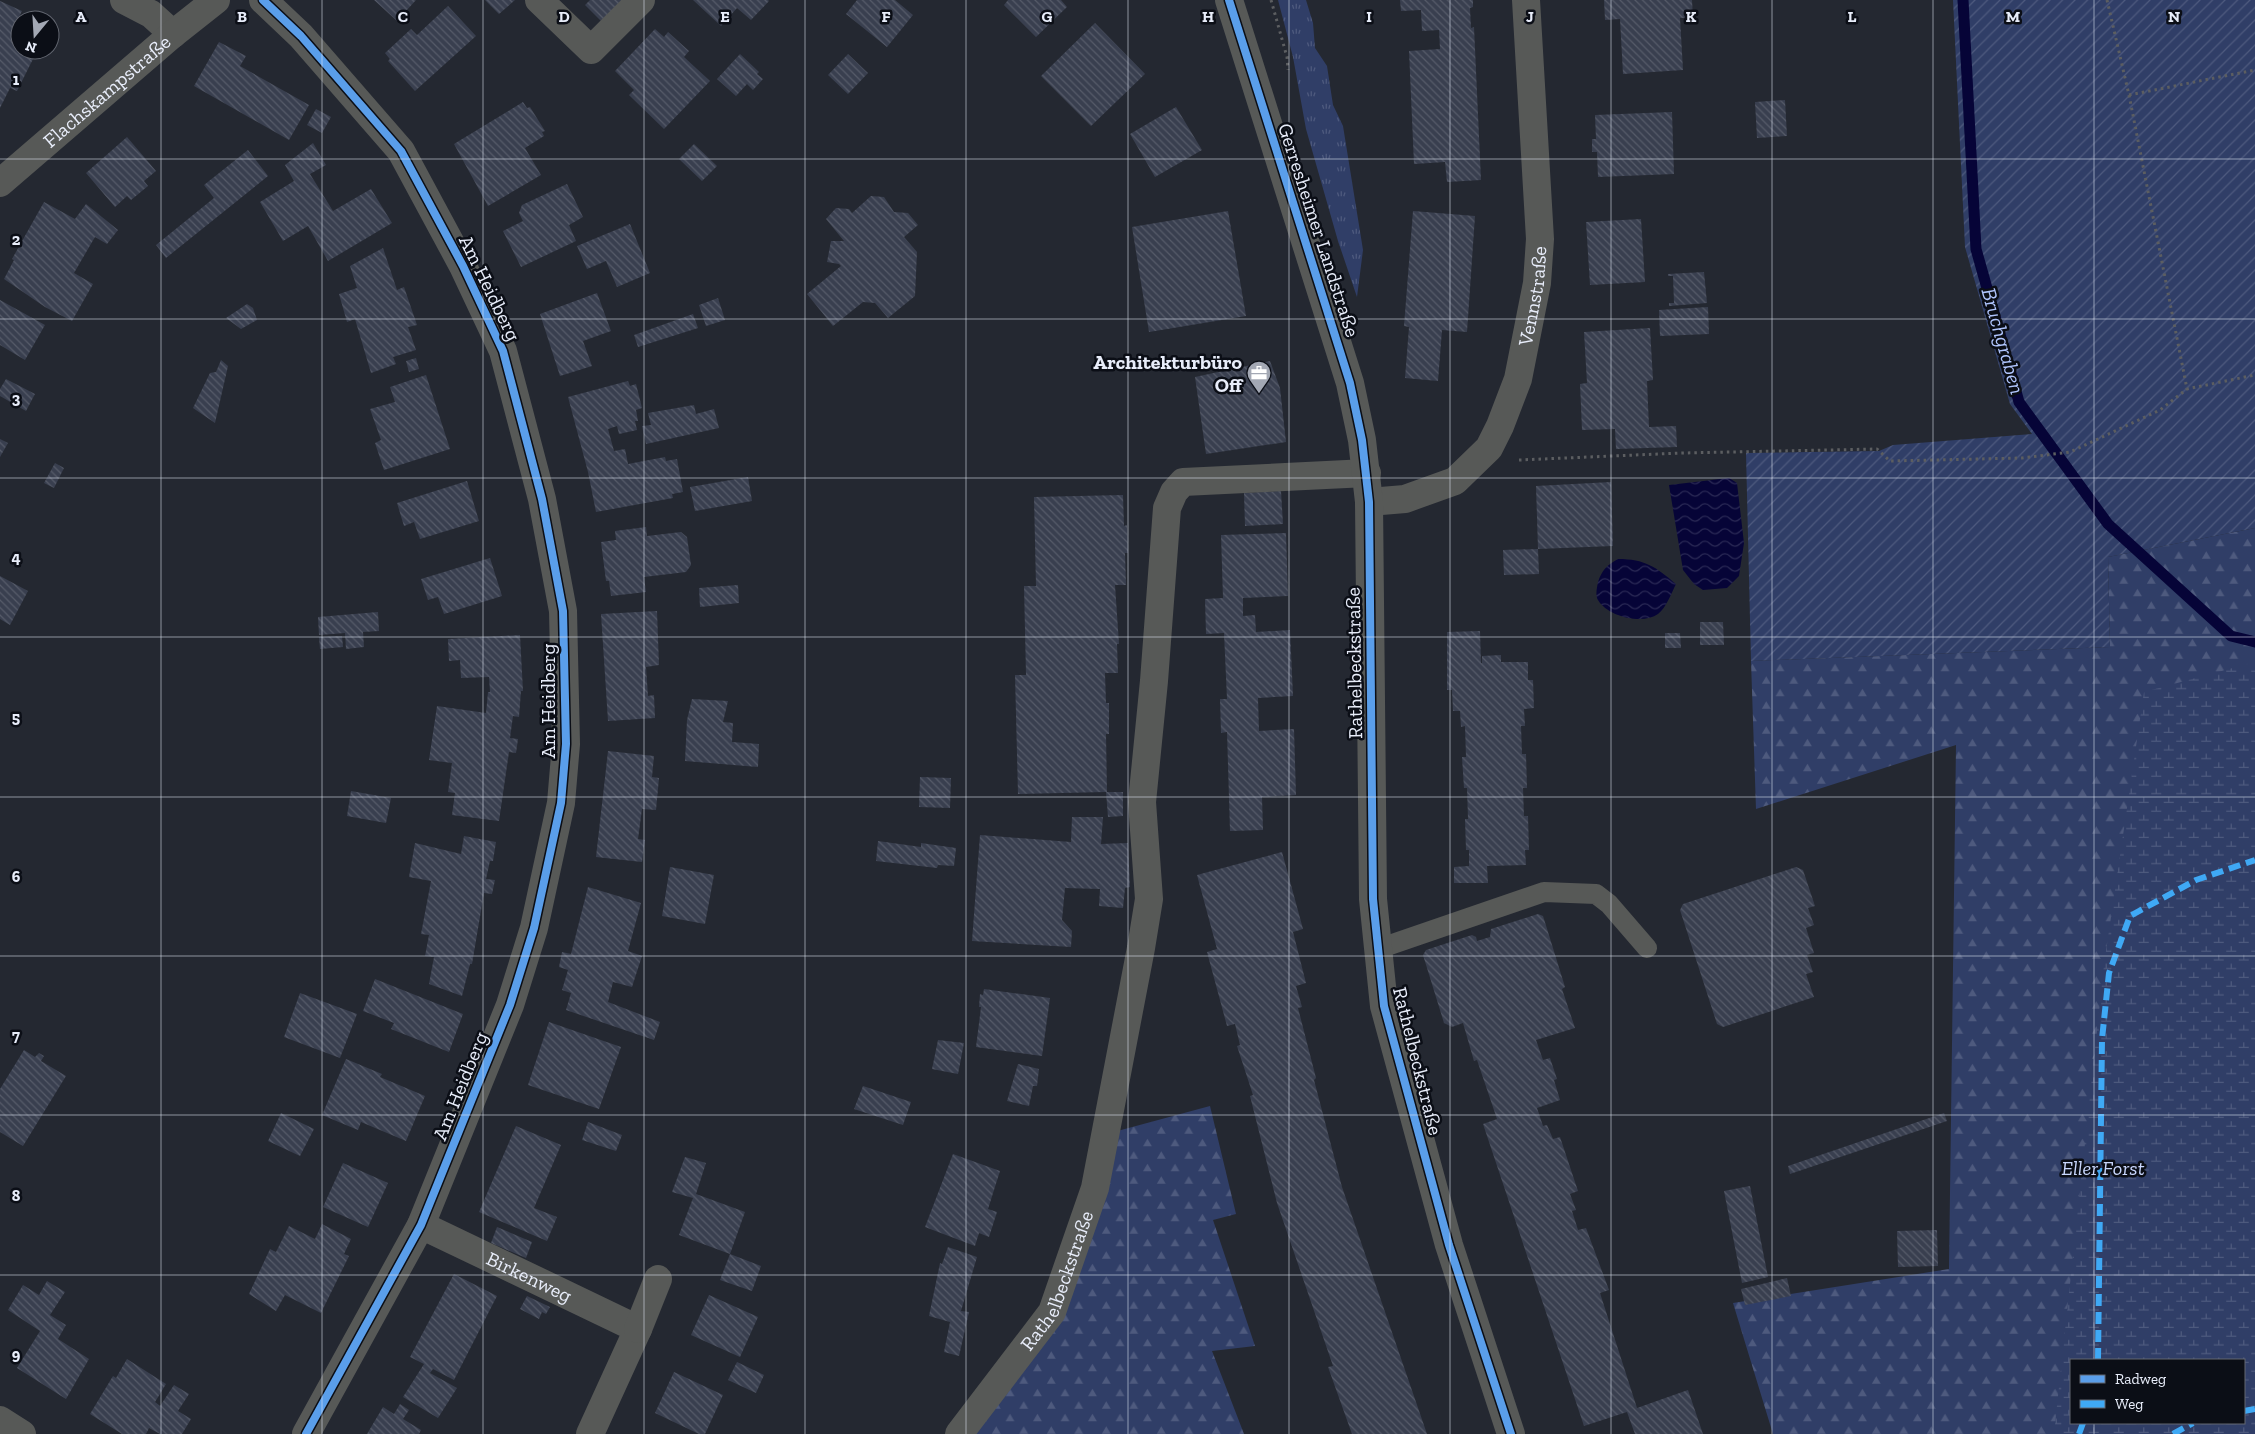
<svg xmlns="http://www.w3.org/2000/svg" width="2255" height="1434" viewBox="0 0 2255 1434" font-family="'Zilla Slab',serif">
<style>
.grass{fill:url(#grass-tufts)}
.forest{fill:url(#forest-firs);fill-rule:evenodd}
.wetland{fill:url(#wetland-marsh);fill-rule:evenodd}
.garden{fill:url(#garden-furrows)}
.water{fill:url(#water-waves)}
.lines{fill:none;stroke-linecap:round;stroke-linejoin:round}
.stream{stroke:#060437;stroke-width:11}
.building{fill:url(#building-back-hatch)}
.path{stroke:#5c5e61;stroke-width:3;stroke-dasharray:2.5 4;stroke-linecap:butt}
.service{stroke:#575957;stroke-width:20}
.minor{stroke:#575957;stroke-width:28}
.tertiary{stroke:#575957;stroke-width:28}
.quiet{stroke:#3fa9f5;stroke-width:6;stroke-dasharray:12 6;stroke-linecap:butt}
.cycleway-casing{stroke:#0b0e16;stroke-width:11}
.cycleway{stroke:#5a9eea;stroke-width:8}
.grid{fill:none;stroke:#e8edfa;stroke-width:1;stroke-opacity:0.55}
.labels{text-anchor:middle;stroke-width:5;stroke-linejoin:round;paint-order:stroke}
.street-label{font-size:20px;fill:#e8edfa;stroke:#0b0e16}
.poi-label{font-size:20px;font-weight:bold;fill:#e8edfa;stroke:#0b0e16;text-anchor:end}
.park-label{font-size:20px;font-style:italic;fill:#c9d7fd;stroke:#0b0e16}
.water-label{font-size:21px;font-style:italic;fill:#b0c5fd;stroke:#0b0e16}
.grid-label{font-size:16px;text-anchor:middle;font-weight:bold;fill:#e8edfa;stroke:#0b0e16;stroke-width:5;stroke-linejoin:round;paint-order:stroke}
</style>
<defs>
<pattern id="grass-tufts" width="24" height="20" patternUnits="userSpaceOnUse" patternTransform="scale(1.25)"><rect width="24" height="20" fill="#303e67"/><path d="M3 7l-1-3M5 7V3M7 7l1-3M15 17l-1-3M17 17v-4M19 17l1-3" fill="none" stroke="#4e5a7e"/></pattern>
<pattern id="forest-firs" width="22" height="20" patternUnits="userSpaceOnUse" patternTransform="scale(1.25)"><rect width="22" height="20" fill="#303e67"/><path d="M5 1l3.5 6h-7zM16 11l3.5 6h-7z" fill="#4e5a7e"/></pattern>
<pattern id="wetland-marsh" width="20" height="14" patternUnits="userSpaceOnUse" patternTransform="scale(1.25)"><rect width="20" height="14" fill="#303e67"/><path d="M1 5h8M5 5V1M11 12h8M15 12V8" fill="none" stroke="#4e5a7e"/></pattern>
<pattern id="garden-furrows" width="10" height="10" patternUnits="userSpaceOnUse" patternTransform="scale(1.25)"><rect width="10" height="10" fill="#303e67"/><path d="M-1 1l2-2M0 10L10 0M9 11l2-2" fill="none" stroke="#4e5a7e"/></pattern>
<pattern id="water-waves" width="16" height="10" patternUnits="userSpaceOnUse" patternTransform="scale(1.25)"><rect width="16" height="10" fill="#060437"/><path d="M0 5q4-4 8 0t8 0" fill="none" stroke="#2a2955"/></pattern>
<pattern id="building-back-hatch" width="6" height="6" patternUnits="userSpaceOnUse" patternTransform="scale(1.25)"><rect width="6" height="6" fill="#393f4f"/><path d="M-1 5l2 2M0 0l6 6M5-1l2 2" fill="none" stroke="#565b69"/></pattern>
</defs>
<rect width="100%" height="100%" fill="#242831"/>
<path class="grass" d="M1278 0H1306L1313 23 1315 48 1327 66 1333 105 1343 126 1363 250 1357 297 1338 241 1306 129 1293 57Z"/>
<path class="forest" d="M2255 528V1434H1773L1733 1303 1949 1269 1956 745 1756 809 1751 661 2110 647 2108 557ZM2071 1360H2244V1423H2071Z
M1210 1106 1236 1214 1213 1220 1255 1346 1212 1351 1244 1434H963L1056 1313 1110 1133Z"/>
<path class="wetland" d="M2255 662V1434H2054L2104 965 2144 692ZM2071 1360H2244V1423H2071Z"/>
<path class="garden" d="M1953 0H2255V528L2108 557 2110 647 1751 661 1746 453 1879 451 1893 445 2032 434 2010 404 1965 247Z"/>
<path class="water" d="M1729 478 1737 483 1744 543 1739 576 1727 588 1703 590 1694 584 1683 570 1669 485Z
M1618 559C1645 559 1656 567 1676 584 1672 592 1666 608 1658 614 1643 625 1608 617 1598 600 1595 596 1597 587 1598 582 1602 570 1607 565 1618 559Z"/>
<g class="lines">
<path class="stream" d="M1963 0 1976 249 2019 402 2108 524 2231 636 2255 642"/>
</g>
<path class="building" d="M374 0H416L397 21Z
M485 0H515L499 14Z
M590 0H622L602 22 585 5Z
M693 0H768L769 1 751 20 737 8 721 26Z
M857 0H895L913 15 887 47 846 14Z
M1008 0H1061L1067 7 1036 37 1004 5Z
M1400 0H1473V7L1470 8 1471 28 1474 27 1481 180 1447 182 1445 162 1414 164 1409 51 1440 49 1439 30 1422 31 1421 10 1401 11Z
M1604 0H1692L1693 18H1680L1683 70 1623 74 1620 19 1605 20Z
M0 1 22 11 14 27 20 30V50H25L24 52 34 57 17 91 10 88 0 108Z
M448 6 476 36 415 91 388 61 390 59 385 53 411 29 417 35Z
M1095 23 1145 74 1091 126 1041 76Z
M655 29 664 37 668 32 689 51 684 57 710 81 664 129 629 95 634 90 615 71Z
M219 42 246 56 240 66 309 105 289 140 194 86Z
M740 54 759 72 757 74 763 79 753 90 747 84 736 96 717 79Z
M848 54 868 73 848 94 828 75Z
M1785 100 1787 136 1757 138 1755 102Z
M523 102 527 108 530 107 545 131 542 132 544 136 525 148 541 175 488 206 454 144Z
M1176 107 1202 150 1155 177 1130 134Z
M316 109 331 117 322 133 307 125Z
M1672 112 1674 174 1598 177 1597 152H1592V139H1596L1595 115Z
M127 137 156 171 144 181 148 186 131 200 127 196 115 207 86 173Z
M313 143 326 165 310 174 333 211 371 189 392 223 328 261 308 226 283 241 260 202 294 181 285 165Z
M694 144 717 166 702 181 679 159Z
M248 150 268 176 166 258 156 245 214 198 204 185Z
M567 184 583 217 569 225 576 241 521 267 503 231 523 221 519 213 522 205Z
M871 196 884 197 894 212 908 213 918 225 904 237 917 252 915 296 888 318 875 303 863 302 833 326 807 294 841 266 839 264 827 262 831 241H844L826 219 836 208 849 209 852 213Z
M44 202 75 219 86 204 118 230 107 244 95 237 74 273 93 284 72 321 45 307 4 279 14 260 12 259Z
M1228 211 1246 316 1149 332 1132 227Z
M1413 211 1475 216 1467 332 1442 330 1438 381 1405 378 1409 327 1404 326Z
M1641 219 1645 282 1590 285 1586 222Z
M630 224 650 273 617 287 606 261 587 269 577 246Z
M383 248 397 290 404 287 417 325 408 327 416 350 393 357 396 364 371 373 355 319 347 322 339 294 357 288 350 266Z
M1704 272 1707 303 1669 306V303H1674L1673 276H1668V274Z
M597 293 611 331 583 341 592 366 560 376 540 314Z
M718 298 725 320 706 326 699 305Z
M0 300 45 325 25 360 0 345Z
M247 304 253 308 257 320 241 329 226 318Z
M1708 307 1709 334 1660 336 1659 310Z
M693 314 698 328 638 347 634 335Z
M1650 328 1653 380 1647 381 1649 427 1676 426 1677 447 1616 449 1615 429 1582 430 1580 384 1587 383 1584 332Z
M416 358 419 369 409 372 406 361Z
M221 360 228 366 215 423 193 408 210 373 216 372Z
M1270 361 1280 388 1286 442 1206 454 1195 377Z
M426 375 450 449 384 470 375 443 381 440 370 409 395 402 390 387Z
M6 379 35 394 26 411 0 396V389Z
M628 381 630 386 636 384 642 408 636 410 638 421H635L637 430 619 434 617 426 608 429 614 451 625 449 628 464 665 457 666 461 677 459 683 492 672 494 673 498 596 512 588 472 568 397Z
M694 405 696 414 714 409 719 428 646 444 642 426 651 425 648 413Z
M0 439 8 443 0 457Z
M55 463 64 468 54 488 44 483Z
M748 477 752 501 695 511 690 487Z
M467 481 479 521 420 539 414 522 404 526 397 503Z
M1611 482 1613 546 1538 549 1536 486Z
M1281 491 1283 524 1245 526 1244 493Z
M1123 495 1124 526 1127 525 1128 553H1125L1126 585H1115L1119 644H1117L1118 673H1105L1106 703H1109V734H1106L1107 792H1123V816L1108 817 1106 792 1018 794 1015 675H1026L1024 586H1036L1034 497Z
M646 527 647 536 681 532 687 537 691 565 686 572 644 577 646 592 611 596 609 581H606L601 542 616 540 615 531Z
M1286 533 1288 596 1243 598V616L1255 615 1256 632 1290 630 1293 696 1258 698 1259 731 1294 729 1296 795 1262 797 1263 830 1230 831 1227 732 1221 733 1220 699H1227L1224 633 1206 634 1205 599 1223 598 1221 535Z
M1538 549 1539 574 1504 575 1503 550Z
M490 558 502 596 444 614 438 597 428 600 421 579Z
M0 576 28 591 10 625 0 619Z
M738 585 739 603 700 607 699 588Z
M657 611 659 665 646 667 648 696 654 695 655 718 608 721 601 614Z
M378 612 379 631 363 632 364 647 346 649 345 633 319 635 318 617Z
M1700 622H1723L1724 645H1700Z
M1480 631 1481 663H1482V656L1501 655V662H1528V680H1533L1534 708 1524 709 1525 726H1521L1522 754H1526L1527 788H1523L1524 816H1528L1529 850H1525L1526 865 1487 866 1488 883H1454V867L1469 866V850H1466L1465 819H1468L1467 788H1464L1462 757H1466L1465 726 1461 727 1460 711H1453L1452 690H1447V632Z
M1665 633H1680L1681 648H1665Z
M520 635 523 691H521L519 717 513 716 510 738 518 739 516 753 509 752 499 821 452 815 455 793 448 792 452 763 429 760 437 706 486 713 488 692H490L489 677 461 678 460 660 449 661 448 639Z
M342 636 343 647 320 649 319 637Z
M692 699 728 701 723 722 733 723 732 742 759 744 758 767 685 761 687 720Z
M608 751 654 756 652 777 659 778 656 810 642 809 638 839 645 840 642 862 596 857Z
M920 777 951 778 950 808 919 807Z
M351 791 391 798 386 823 347 816Z
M1072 817H1103L1101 844 1128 843 1130 887 1125 888 1123 908 1099 906 1100 889 1065 888 1062 920 1072 931 1071 947 972 941 980 835 1071 842Z
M464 836 496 842 493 861H490L486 879 495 880 492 894 484 893 472 964H470L462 996 429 984 434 957 425 956 429 935 421 934 431 881 409 877 415 843 461 854Z
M878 841 921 847V843L956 848 954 866 938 865 937 868 876 861Z
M1282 852 1303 929 1293 932 1306 983 1296 986 1302 1007 1298 1008 1316 1078 1314 1080 1342 1187 1427 1434H1352L1328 1367 1333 1366 1277 1203 1250 1096 1253 1095 1237 1046 1240 1045 1235 1024 1227 1026 1207 952 1217 949 1197 875Z
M670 867 714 875 705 924 662 916Z
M1796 867 1803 870 1815 906 1808 908 1814 925 1806 928 1814 953 1807 955 1813 972 1806 974 1814 997 1723 1027 1717 1024 1680 910 1683 904Z
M588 887 641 903 628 951 642 956 632 987 613 982 608 1002 660 1022 654 1040 566 1010 571 993 562 990 568 970 559 967 562 952 571 954Z
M1538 914 1543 916 1548 932 1565 987 1562 989 1575 1028 1536 1040 1543 1060 1550 1058 1557 1079 1554 1080 1560 1100 1537 1108 1543 1126 1547 1125 1553 1139 1560 1137 1578 1191 1570 1194 1576 1210 1572 1211 1578 1230 1586 1228 1609 1290 1600 1293 1637 1408 1688 1390 1703 1434H1635L1627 1412 1584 1426 1483 1124 1497 1119 1477 1060 1474 1061 1463 1023 1452 1027 1444 1023 1423 955 1426 950 1472 935 1476 937 1477 941 1490 937 1491 929Z
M375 979 463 1014 449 1052 391 1029 394 1023 363 1011Z
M984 989 1050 998 1042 1056 976 1047 981 1007H979L980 994 983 995Z
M300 993 357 1014 340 1058 284 1037Z
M549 1022 621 1047 599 1109 528 1085Z
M938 1040 964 1043 958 1074 932 1069Z
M24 1050 35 1057 39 1053 44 1056 41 1061 66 1076 23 1146 0 1132V1089Z
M346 1059 382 1074 380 1077 425 1096 406 1141 361 1122 358 1130 322 1115Z
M1018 1064 1039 1069 1037 1086H1033L1029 1106 1007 1101Z
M863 1086 911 1102 903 1125 854 1109Z
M281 1113 314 1129 300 1156 268 1141Z
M1944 1113 1947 1121 1790 1174 1788 1166Z
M588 1122 622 1135 616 1151 582 1140Z
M516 1126 561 1145 534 1208 557 1217 547 1241 479 1212Z
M953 1154 1000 1171 988 1209 997 1212 989 1237 979 1233 975 1246 925 1227Z
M685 1157 706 1163 696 1194 745 1212 730 1254 761 1266 752 1291 720 1280 730 1254 679 1235 693 1198 672 1192Z
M343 1163 388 1183 368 1227 323 1207Z
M1750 1186 1768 1277 1742 1283 1724 1191Z
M322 1224 351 1239 344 1254 349 1256 321 1313 285 1295 276 1311 249 1294 270 1249 276 1252 289 1226 315 1239Z
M497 1227 532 1242 526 1258 491 1243Z
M1937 1230 1938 1266 1898 1267 1897 1231Z
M948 1247 977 1257 961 1311 969 1312 959 1356 944 1352 950 1322 929 1316 940 1263 942 1264Z
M454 1274 497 1296 454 1380 433 1369 430 1373 457 1388 438 1418 403 1397 424 1364 410 1357Z
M1787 1278 1791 1296 1745 1305 1741 1289Z
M47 1281 65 1292 50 1315 66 1325 58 1339 89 1359 66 1399 17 1368 40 1331 8 1310 23 1285 39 1295Z
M709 1295 758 1317 740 1357 691 1335Z
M527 1296 550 1307 546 1314 542 1312 539 1319 520 1309Z
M127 1359 166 1384 155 1402 160 1406 174 1385 189 1394 178 1411 191 1419 182 1434H160L149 1428 146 1434H122L90 1414 113 1376 116 1378Z
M737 1362 764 1375 756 1393 728 1380Z
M674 1372 723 1395 705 1434H699L655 1413Z
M400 1404 409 1410 403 1419 421 1430 419 1434H367L383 1407 394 1414Z"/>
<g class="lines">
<path class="path" d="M1271 0 1287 57 1288 70
M2107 0 2129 95 2187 389 2255 375
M2129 95 2255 70
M1519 460 1682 453 1877 449 1890 461 2022 458 2070 452 2160 410 2187 389"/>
<path class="service" d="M1378 949 1544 892 1596 894 1609 904 1647 948"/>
<g class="minor">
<path d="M124 0 151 14 173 34"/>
<path d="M263 0 301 36 401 151 463 266 503 351 542 499 563 611 566 744 561 803 534 928 510 1005 421 1225 306 1434"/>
<path d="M539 0 591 50 641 0"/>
<path id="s1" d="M0 183 173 34 216 0"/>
<path id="s2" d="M1369 502 1405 499 1455 481 1489 448 1500 426 1518 379 1537 283 1540 239 1526 0"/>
<path id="s3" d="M421 1225 638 1329 590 1434"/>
<path d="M638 1329 658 1279"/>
<path d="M0 1420 22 1434"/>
<path id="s4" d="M959 1434 1052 1312 1095 1188 1141 948 1149 899 1142 802 1154 681 1167 508 1174 492 1183 482 1367 473"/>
</g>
<path class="tertiary" d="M1229 0 1350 383 1362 440 1369 502 1373 899 1384 1006 1449 1245 1511 1434"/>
<path class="quiet" d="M2098 1360 2102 1039 2109 973 2130 916 2196 880 2255 860
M2244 1411 2255 1409
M2079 1434 2083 1423
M2173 1434 2193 1423"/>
<defs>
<path id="cycleway" d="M263 0 301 36 401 151 463 266 503 351 542 499 563 611 566 744 561 803 534 928 510 1005 421 1225 306 1434
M1229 0 1350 383 1362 440 1369 502 1373 899 1384 1006 1449 1245 1511 1434"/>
</defs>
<use href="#cycleway" class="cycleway-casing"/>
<use href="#cycleway" class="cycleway"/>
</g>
<path class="grid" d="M161 0V1434M322 0V1434M483 0V1434M644 0V1434M805 0V1434M966 0V1434M1128 0V1434M1289 0V1434M1450 0V1434M1611 0V1434M1772 0V1434M1933 0V1434M2094 0V1360M0 159H2255M0 319H2255M0 478H2255M0 637H2255M0 797H2255M0 956H2255M0 1115H2255M0 1275H2255M2094 1423V1434"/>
<defs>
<symbol id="office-pin" viewBox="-11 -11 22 30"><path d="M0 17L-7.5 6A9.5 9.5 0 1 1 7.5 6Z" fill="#a3a8b4" stroke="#0b0e16"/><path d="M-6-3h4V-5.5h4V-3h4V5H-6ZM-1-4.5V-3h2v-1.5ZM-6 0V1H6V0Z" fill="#fff"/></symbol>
</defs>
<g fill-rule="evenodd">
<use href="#office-pin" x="1245" y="359" width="28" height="38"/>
</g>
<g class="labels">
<g class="street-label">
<text dy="7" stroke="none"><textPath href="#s1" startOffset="141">Flachskampstraße</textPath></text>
<text transform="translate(1319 230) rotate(72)" y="7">Gerresheimer Landstraße</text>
<text transform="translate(490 288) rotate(64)" y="7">Am Heidberg</text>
<text dy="7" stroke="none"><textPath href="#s2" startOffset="296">Vennstraße</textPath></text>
<text transform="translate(1354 663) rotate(-91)" y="7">Rathelbeckstraße</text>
<text transform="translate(548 701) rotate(-90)" y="7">Am Heidberg</text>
<text transform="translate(1418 1061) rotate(76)" y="7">Rathelbeckstraße</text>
<text transform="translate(460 1086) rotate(-68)" y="7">Am Heidberg</text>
<text dy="7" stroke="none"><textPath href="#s3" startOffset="120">Birkenweg</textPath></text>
<text dy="7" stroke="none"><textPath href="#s4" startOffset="184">Rathelbeckstraße</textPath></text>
</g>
<g class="poi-label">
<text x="1242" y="369">Architekturbüro<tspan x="1242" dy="23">Off</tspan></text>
</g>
<g class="park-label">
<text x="2103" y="1175">Eller Forst</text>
</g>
<g class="water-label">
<text transform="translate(2003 341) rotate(74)" y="7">Bruchgraben</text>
</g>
</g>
<g class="grid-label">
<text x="81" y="22">A</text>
<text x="242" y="22">B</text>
<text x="403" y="22">C</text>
<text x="564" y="22">D</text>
<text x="725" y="22">E</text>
<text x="886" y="22">F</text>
<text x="1047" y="22">G</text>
<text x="1208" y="22">H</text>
<text x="1369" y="22">I</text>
<text x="1530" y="22">J</text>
<text x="1691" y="22">K</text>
<text x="1852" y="22">L</text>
<text x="2013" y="22">M</text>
<text x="2174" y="22">N</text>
<text x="16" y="85">1</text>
<text x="16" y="245">2</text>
<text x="16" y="404">3</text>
<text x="16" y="563">4</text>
<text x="16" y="723">5</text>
<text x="16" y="882">6</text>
<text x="16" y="1041">7</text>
<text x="16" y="1201">8</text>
<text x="16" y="1360">9</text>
</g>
<rect x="2070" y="1359" width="175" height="65" fill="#0b0e16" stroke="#636771"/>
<rect x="2080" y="1375" width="25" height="8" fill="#5a9eea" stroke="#636771"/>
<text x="2115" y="1384" font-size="15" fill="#e8edfa">Radweg</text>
<rect x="2080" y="1400" width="25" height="8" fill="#3fa9f5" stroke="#636771"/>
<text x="2115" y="1409" font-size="15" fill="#e8edfa">Weg</text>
<g transform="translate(35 35) rotate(198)"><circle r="24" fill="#0b0e16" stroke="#636771"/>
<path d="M0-4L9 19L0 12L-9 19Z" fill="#a3a8b4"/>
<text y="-8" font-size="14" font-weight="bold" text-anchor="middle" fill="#e8edfa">N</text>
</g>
</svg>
